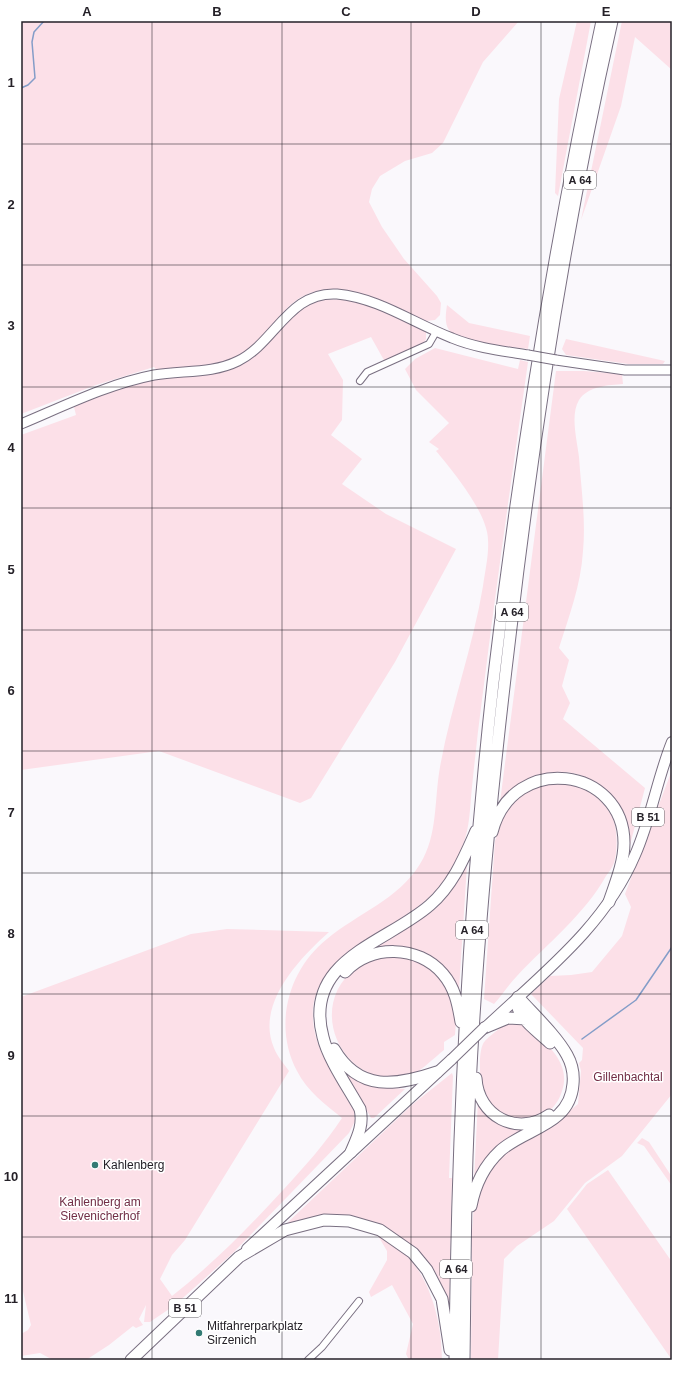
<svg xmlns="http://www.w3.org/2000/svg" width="693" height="1381" viewBox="0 0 693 1381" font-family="Helvetica,sans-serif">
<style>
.green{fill:#fce0e8}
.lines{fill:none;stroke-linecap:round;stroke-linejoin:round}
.stream{stroke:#849dc8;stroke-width:1.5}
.street-casing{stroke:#796f81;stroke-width:8}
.secondary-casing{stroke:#796f81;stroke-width:11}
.primary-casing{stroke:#796f81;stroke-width:12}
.highway-casing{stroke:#796f81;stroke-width:13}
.street{stroke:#fff;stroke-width:6}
.secondary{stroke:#fff;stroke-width:9}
.primary{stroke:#fff;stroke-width:10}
.highway{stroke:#fff;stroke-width:11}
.secondary-bridge-casing{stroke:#796f81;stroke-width:11;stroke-linecap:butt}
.primary-bridge-casing{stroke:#796f81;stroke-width:12;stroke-linecap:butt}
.secondary-bridge{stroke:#fff;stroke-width:9}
.primary-bridge{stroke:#fff;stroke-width:10}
.grid{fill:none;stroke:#252128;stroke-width:1;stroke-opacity:0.55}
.poi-dot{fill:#327a73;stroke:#fff;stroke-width:1.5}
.labels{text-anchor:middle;stroke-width:3;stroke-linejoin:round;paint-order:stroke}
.shield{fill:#fff;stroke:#666468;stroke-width:1}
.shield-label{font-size:11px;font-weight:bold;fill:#252128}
.park-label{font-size:12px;fill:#722e46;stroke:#fff}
.poi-label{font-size:12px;fill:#252128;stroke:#fff;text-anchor:start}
.neatline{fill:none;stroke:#252128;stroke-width:1.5}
.grid-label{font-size:13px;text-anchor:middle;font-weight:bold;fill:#252128}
</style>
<rect width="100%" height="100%" fill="#faf8fc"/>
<path class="green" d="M21 21H519L483 62 443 143 432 153 405 161 380 176 372 189 369 202 382 227 404 259 437 296 441 303 440 315 435 320 426 321C391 304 336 274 298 299 288 306 280 315 272 325L275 333C282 326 290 315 299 310 338 283 390 313 426 332V339L423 344 385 362 371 337 328 354 343 380 342 420 331 435 362 459 342 484 386 514 456 549 395 662 311 798 300 803 159 751 21 770V435L76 415 73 403 161 374 154 367 96 385 21 414Z
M577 21H591L558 196 555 193 559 99Z
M622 21H672V70L635 37 621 106 581 220Z
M447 305 469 323 530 336 528 349C511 347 458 343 449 330 444 323 446 312 447 305Z
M566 339 665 361 663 364H628L566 355 562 349Z
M435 348 518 369 520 360 528 362C512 475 496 587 482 700 478 729 475 758 472 787 470 806 470 827 463 845 454 867 440 890 420 905 375 940 296 964 316 1037 323 1062 342 1089 354 1111L355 1121 349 1133 233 1253 175 1305 150 1322H144L146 1305 139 1319 143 1325 136 1328 133 1326 109 1345 86 1360H53L40 1353 21 1356V1334L28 1330 31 1325 21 1283V997L191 934 227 929 329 932C300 958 255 1004 274 1048 277 1056 284 1064 289 1071L185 1240 172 1255 160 1279 172 1296C213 1264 249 1227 284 1189 305 1166 325 1144 342 1118 326 1105 307 1091 297 1071 273 1026 288 970 327 939 358 913 398 900 420 864 438 835 434 800 440 767 451 706 473 647 483 586 485 571 489 555 488 540 488 514 453 471 436 451L439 449 429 442 449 423 416 390 405 369 415 359Z
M556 371H584L622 374 623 384C609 385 588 386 579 400 570 415 577 440 579 457 581 487 586 520 583 551 581 585 569 616 559 648L569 660 562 686 570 703 563 719 645 788 630 845C626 795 582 756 531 778 519 783 509 793 500 802Z
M672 770V1094L622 1156 585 1183 554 1221 517 1246 504 1259 498 1360H471L472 1232 474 1204 479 1186 498 1157 516 1144 546 1130 578 1104 581 1071 579 1063 582 1060 583 1048 531 994 550 976 571 975 592 972 622 936 631 907 625 894Z
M564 783C584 787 599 795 610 813 618 825 618 849 614 863 612 868 609 872 606 876 584 915 548 943 517 976 509 984 502 995 494 1004L484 999 495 841 503 815 512 801 536 786Z
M467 865 459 990C441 954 410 939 370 950 388 934 411 927 430 913 447 901 457 882 467 865Z
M384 955 420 960 448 985 456 1022 455 1035 444 1042V1050C435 1057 417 1075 407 1077 343 1090 304 1007 356 968 363 962 375 959 384 955Z
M511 1021C515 1022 521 1022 526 1024 530 1026 535 1033 539 1036 554 1051 570 1068 562 1091 552 1124 512 1130 489 1106 480 1096 477 1056 483 1044 486 1038 504 1025 511 1021Z
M344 1070 380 1087 405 1089 374 1118H371Z
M452 1073 453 1076 449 1178H452L449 1314 436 1277 377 1225H285L413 1104Z
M478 1100 487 1112 536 1125 474 1180Z
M642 1138 649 1142 672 1177V1186L644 1146 637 1143Z
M608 1170 672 1262V1360L567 1209 587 1184Z
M377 1234C383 1237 390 1241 396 1245 429 1271 442 1320 442 1360H409L406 1354 413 1324 392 1285 371 1297 369 1292 387 1260V1251Z"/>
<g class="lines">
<path class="stream" d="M21 88 28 85 35 78 32 42 34 32 44 21
M582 1039 636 1000 672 947"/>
<defs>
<path id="street" d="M360 381 367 372 429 344 436 332
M308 1360 322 1347 359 1301"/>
<path id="secondary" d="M556 360 625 370H672
M21 424C64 406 108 384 154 375 182 370 212 374 238 361 275 343 289 291 337 294 379 298 413 323 452 338 476 348 503 351 528 355"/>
<path id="primary" d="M487 1026C542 974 605 926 635 855 651 819 657 779 672 742
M247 1249 452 1059"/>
<path id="highway" d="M492 832C513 751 624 767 624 843 624 863 615 884 609 902
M345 972C370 944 419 945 443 974 455 988 458 1004 461 1022
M518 997C512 1015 538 1031 550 1043
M484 1028 508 1018 526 1019
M334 1049C359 1092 396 1086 437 1072
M476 1078C478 1116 517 1137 549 1115
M351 1152C357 1138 364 1125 360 1109 349 1089 328 1059 323 1037 302 959 387 943 430 905 453 885 464 858 476 831
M471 1206C475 1185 484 1166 500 1151 525 1128 570 1126 573 1084 574 1074 572 1064 567 1055 556 1035 533 1014 518 997
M131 1360 239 1257 285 1230 324 1220 349 1221 380 1230 413 1253 427 1270 442 1299 450 1350
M455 1360C457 1134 468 908 493 683 519 461 555 240 602 21
M464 1360C465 1292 465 1224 467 1157 473 983 489 809 510 636 534 430 566 224 612 21"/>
</defs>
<use href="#street" class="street-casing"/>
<use href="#secondary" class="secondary-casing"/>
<use href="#primary" class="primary-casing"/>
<use href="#highway" class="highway-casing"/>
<use href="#street" class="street"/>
<use href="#secondary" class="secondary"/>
<use href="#primary" class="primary"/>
<use href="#highway" class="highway"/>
<defs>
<path id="secondary-bridge" d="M528 355 556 360"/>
<path id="primary-bridge" d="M452 1059 484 1028"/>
</defs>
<use href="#secondary-bridge" class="secondary-bridge-casing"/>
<use href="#primary-bridge" class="primary-bridge-casing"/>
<use href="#secondary-bridge" class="secondary-bridge"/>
<use href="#primary-bridge" class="primary-bridge"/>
</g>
<path class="grid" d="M152 21V1360M282 21V1360M411 21V1360M541 21V1360M21 144H672M21 265H672M21 387H672M21 508H672M21 630H672M21 751H672M21 873H672M21 994H672M21 1116H672M21 1237H672"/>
<g class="poi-dot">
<circle cx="95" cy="1165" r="4"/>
<circle cx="199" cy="1333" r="4"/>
</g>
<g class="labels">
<g class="shield">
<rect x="564" y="171" width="32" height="18" rx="3"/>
<rect x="496" y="603" width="32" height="18" rx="3"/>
<rect x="632" y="808" width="32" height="18" rx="3"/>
<rect x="456" y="921" width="32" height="18" rx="3"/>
<rect x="440" y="1260" width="32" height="18" rx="3"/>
<rect x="169" y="1299" width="32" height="18" rx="3"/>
</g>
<g class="shield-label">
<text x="580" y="184">A 64</text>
<text x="512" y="616">A 64</text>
<text x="648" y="821">B 51</text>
<text x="472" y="934">A 64</text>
<text x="456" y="1273">A 64</text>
<text x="185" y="1312">B 51</text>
</g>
<g class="park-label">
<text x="628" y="1081">Gillenbachtal</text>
<text x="100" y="1206">Kahlenberg am<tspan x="100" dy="14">Sievenicherhof</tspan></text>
</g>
<g class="poi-label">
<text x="103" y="1169">Kahlenberg</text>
<text x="207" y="1330">Mitfahrerparkplatz<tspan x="207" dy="14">Sirzenich</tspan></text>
</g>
</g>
<rect width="693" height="1381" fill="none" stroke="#ffffff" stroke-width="44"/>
<rect x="22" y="22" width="649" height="1337" class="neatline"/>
<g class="grid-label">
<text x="87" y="16">A</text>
<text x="217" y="16">B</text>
<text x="346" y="16">C</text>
<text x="476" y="16">D</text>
<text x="606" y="16">E</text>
<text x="11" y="87">1</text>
<text x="11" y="209">2</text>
<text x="11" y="330">3</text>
<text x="11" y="452">4</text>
<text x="11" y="574">5</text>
<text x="11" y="695">6</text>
<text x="11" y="817">7</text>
<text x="11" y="938">8</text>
<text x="11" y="1060">9</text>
<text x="11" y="1181">10</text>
<text x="11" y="1303">11</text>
</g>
</svg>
